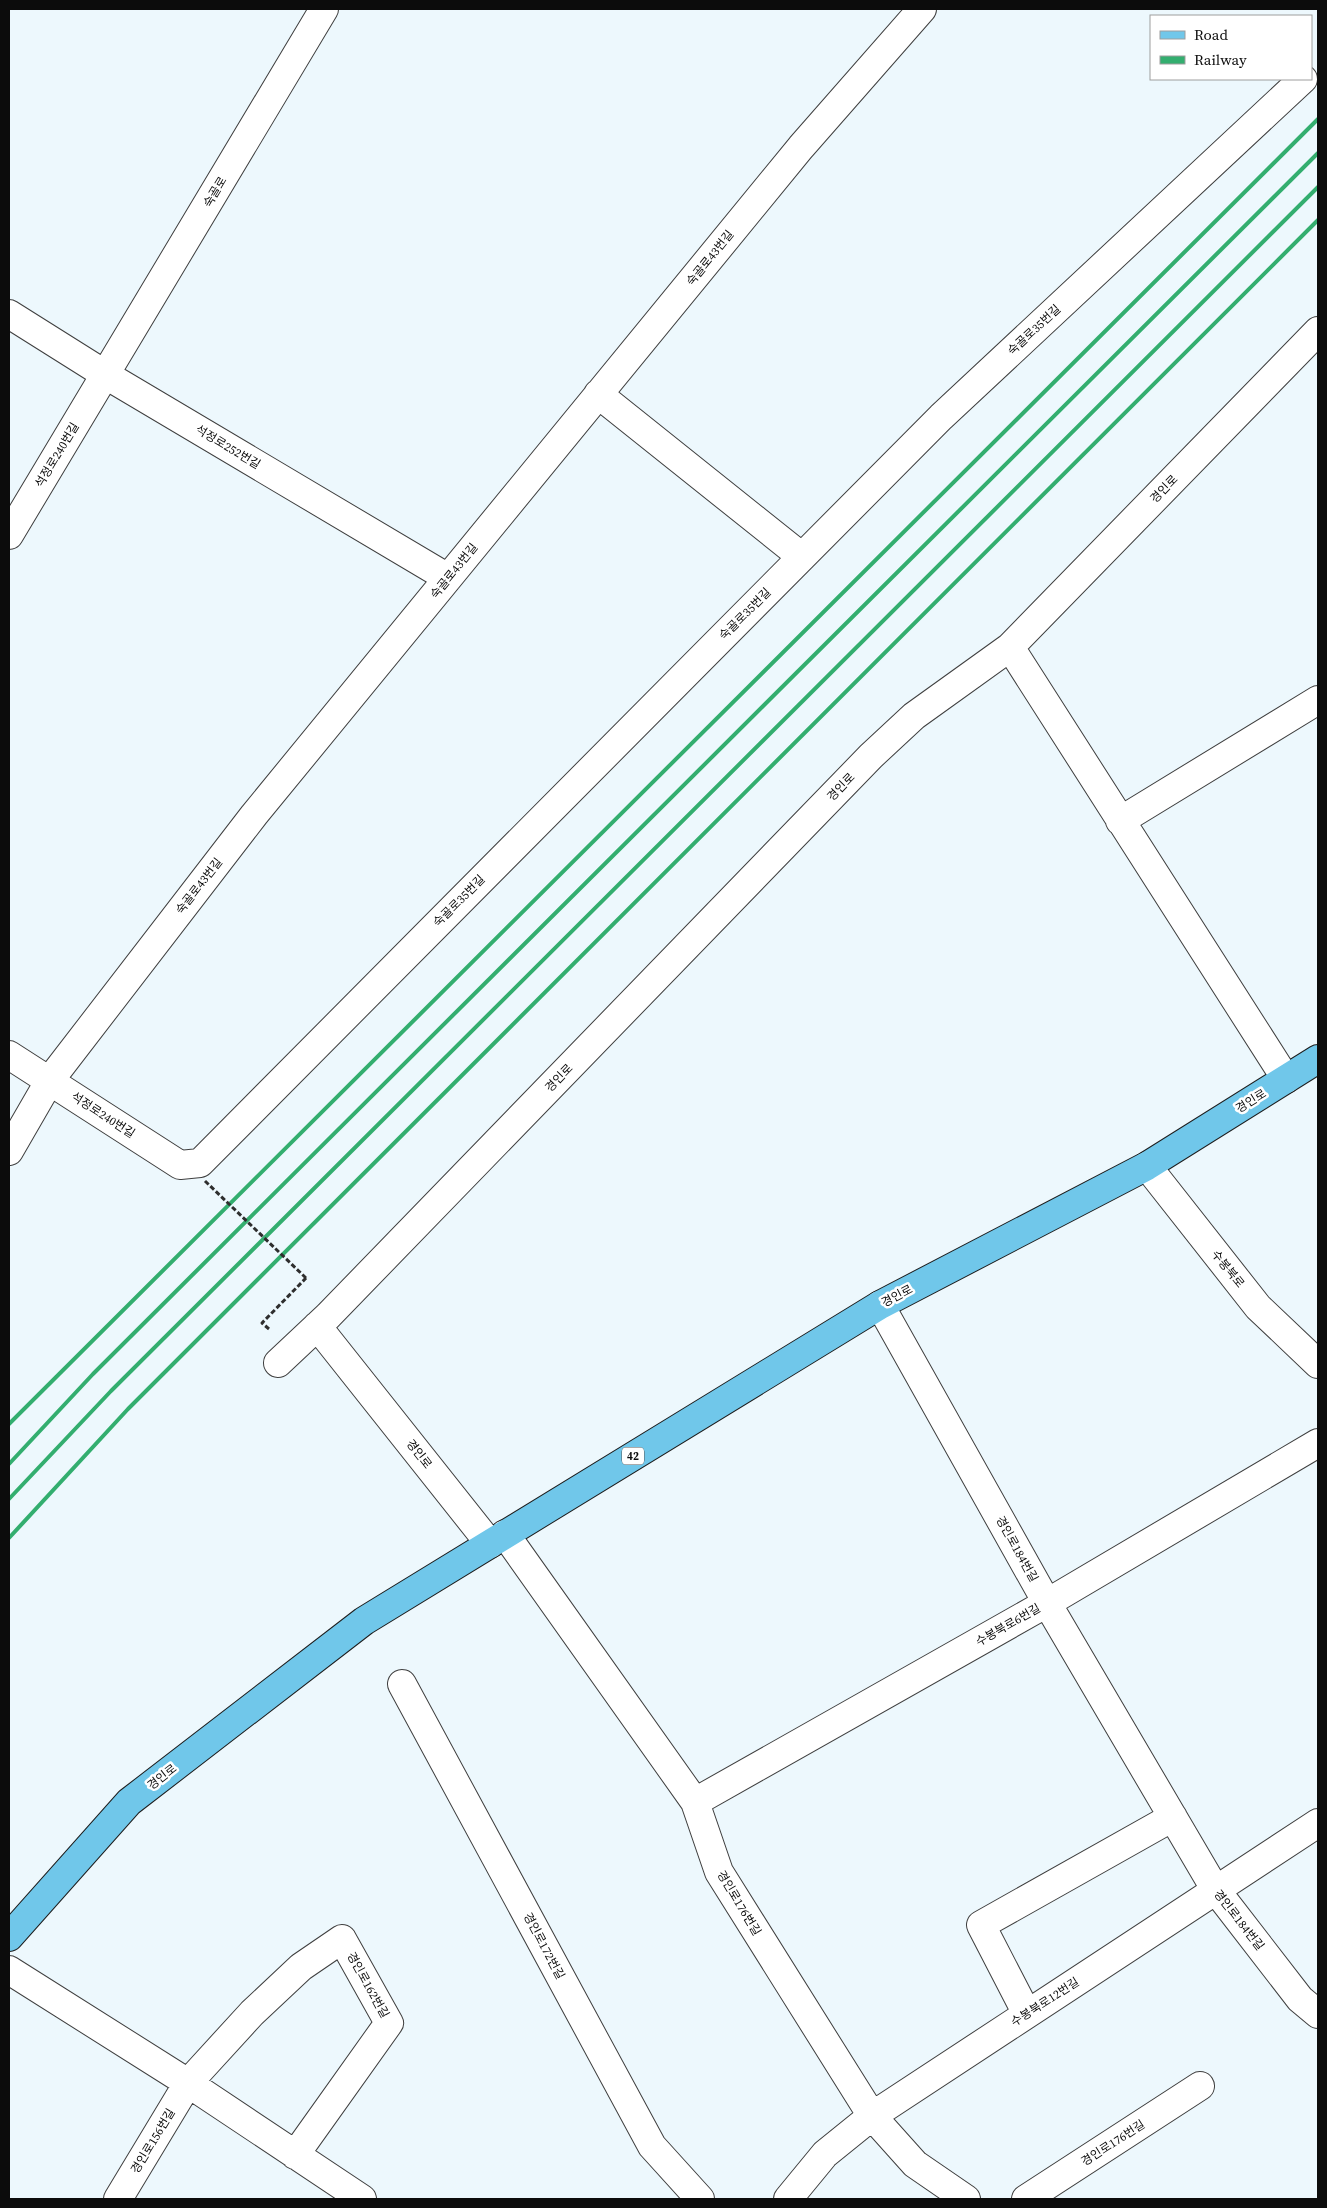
<svg xmlns="http://www.w3.org/2000/svg" width="1327" height="2208" viewBox="0 0 1327 2208" font-family="'Source Serif 4','Noto Sans KR',serif">
<style>
.lines{fill:none;stroke-linecap:round;stroke-linejoin:round}
.minor-casing{stroke:#3f3f3f;stroke-width:30}
.major-casing{stroke:#1d1d1d;stroke-width:30}
.path{stroke:#2e2e2e;stroke-width:3;stroke-dasharray:5 2.5;stroke-linecap:butt}
.minor{stroke:#fff;stroke-width:28}
.major{stroke:#70c7ea;stroke-width:28}
.rail{stroke:#33ae6f;stroke-width:4}
.path-bridge{stroke:#2e2e2e;stroke-width:3;stroke-dasharray:5 2.5;stroke-linecap:butt}
.labels{text-anchor:middle;stroke-width:5;stroke-linejoin:round;paint-order:stroke}
.shield{fill:#fff;stroke:#555;stroke-width:1}
.shield-label{font-size:11px;font-weight:bold;fill:#0c0c0c}
.street-label{font-size:12px;fill:#0c0c0c;stroke:#fff}
</style>
<rect width="100%" height="100%" fill="#edf8fd"/>
<g class="lines">
<defs>
<path id="minor" d="M9 314 106 375 448 578
M598 394 802 557
M9 535 324 9
M1010 647 1286 1079
M1120 821 1318 700
M9 1055 180 1165 200 1163 941 417 1303 79
M9 1151 50 1080 254 815 801 147 922 9
M1147 1166 1258 1307 1318 1364
M880 1305 1047 1603 1215 1889 1300 1999 1318 2014
M317 1326 490 1544
M278 1363 328 1316 871 756 914 716 1010 647 1318 331
M505 1534 695 1802 719 1872 872 2116 915 2164 966 2199
M402 1684 652 2146 700 2199
M695 1802 1047 1603 1318 1443
M9 1970 188 2083 362 2199
M1027 2014 981 1925 1173 1817
M118 2199 188 2083 252 2013 301 1967 342 1939 389 2023 295 2155
M788 2199 825 2154 872 2116 1318 1823
M1026 2199 1200 2086"/>
<path id="major" d="M9 1937 129 1802 364 1621 880 1305 1147 1166 1318 1059"/>
</defs>
<use href="#minor" class="minor-casing"/>
<use href="#major" class="major-casing"/>
<path class="path" d="M269 1329 262 1323 306 1278"/>
<use href="#minor" class="minor"/>
<use href="#major" class="major"/>
<path class="rail" d="M9 1424 1318 119
M9 1464 93 1374 1318 153
M9 1499 111 1391 1318 187
M9 1538 128 1409 1318 220"/>
<path class="path-bridge" d="M205 1181 306 1278"/>
</g>
<g class="labels">
<rect class="shield" x="622" y="1447.5" width="22" height="17" rx="4"/>
<g class="shield-label">
<text x="633" y="1460">42</text>
</g>
<g class="street-label">
<text transform="translate(215 192) rotate(-59)" y="4">숙골로</text>
<text transform="translate(710 258) rotate(-51)" y="4">숙골로43번길</text>
<text transform="translate(1034 330) rotate(-43)" y="4">숙골로35번길</text>
<text transform="translate(228 447) rotate(31)" y="4">석정로252번길</text>
<text transform="translate(57 455) rotate(-59)" y="4">석정로240번길</text>
<text transform="translate(1164 489) rotate(-46)" y="4">경인로</text>
<text transform="translate(454 571) rotate(-51)" y="4">숙골로43번길</text>
<text transform="translate(745 614) rotate(-45)" y="4">숙골로35번길</text>
<text transform="translate(841 787) rotate(-46)" y="4">경인로</text>
<text transform="translate(199 886) rotate(-52)" y="4">숙골로43번길</text>
<text transform="translate(459 901) rotate(-45)" y="4">숙골로35번길</text>
<text transform="translate(559 1078) rotate(-46)" y="4">경인로</text>
<text transform="translate(1251 1101) rotate(-32)" y="4">경인로</text>
<text transform="translate(103 1115) rotate(33)" y="4">석정로240번길</text>
<text transform="translate(1228 1269) rotate(51)" y="4">수봉북로</text>
<text transform="translate(897 1296) rotate(-28)" y="4">경인로</text>
<text transform="translate(419 1454) rotate(52)" y="4">경인로</text>
<text transform="translate(1017 1549) rotate(61)" y="4">경인로184번길</text>
<text transform="translate(1008 1625) rotate(-30)" y="4">수봉북로6번길</text>
<text transform="translate(162 1777) rotate(-38)" y="4">경인로</text>
<text transform="translate(739 1903) rotate(59)" y="4">경인로176번길</text>
<text transform="translate(1239 1920) rotate(52)" y="4">경인로184번길</text>
<text transform="translate(544 1946) rotate(62)" y="4">경인로172번길</text>
<text transform="translate(368 1985) rotate(61)" y="4">경인로162번길</text>
<text transform="translate(1045 2002) rotate(-33)" y="4">수봉북로12번길</text>
<text transform="translate(153 2141) rotate(-59)" y="4">경인로156번길</text>
<text transform="translate(1113 2143) rotate(-33)" y="4">경인로176번길</text>
</g>
</g>
<rect width="1327" height="2208" fill="none" stroke="#0c0c0c" stroke-width="20"/>
<rect x="1150" y="15" width="162" height="65" fill="#ffffff" stroke="#9e9e9e"/>
<rect x="1160" y="31" width="25" height="8" fill="#70c7ea" stroke="#9e9e9e"/>
<text x="1194" y="40" font-size="15" fill="#0c0c0c">Road</text>
<rect x="1160" y="56" width="25" height="8" fill="#33ae6f" stroke="#9e9e9e"/>
<text x="1194" y="65" font-size="15" fill="#0c0c0c">Railway</text>
</svg>
